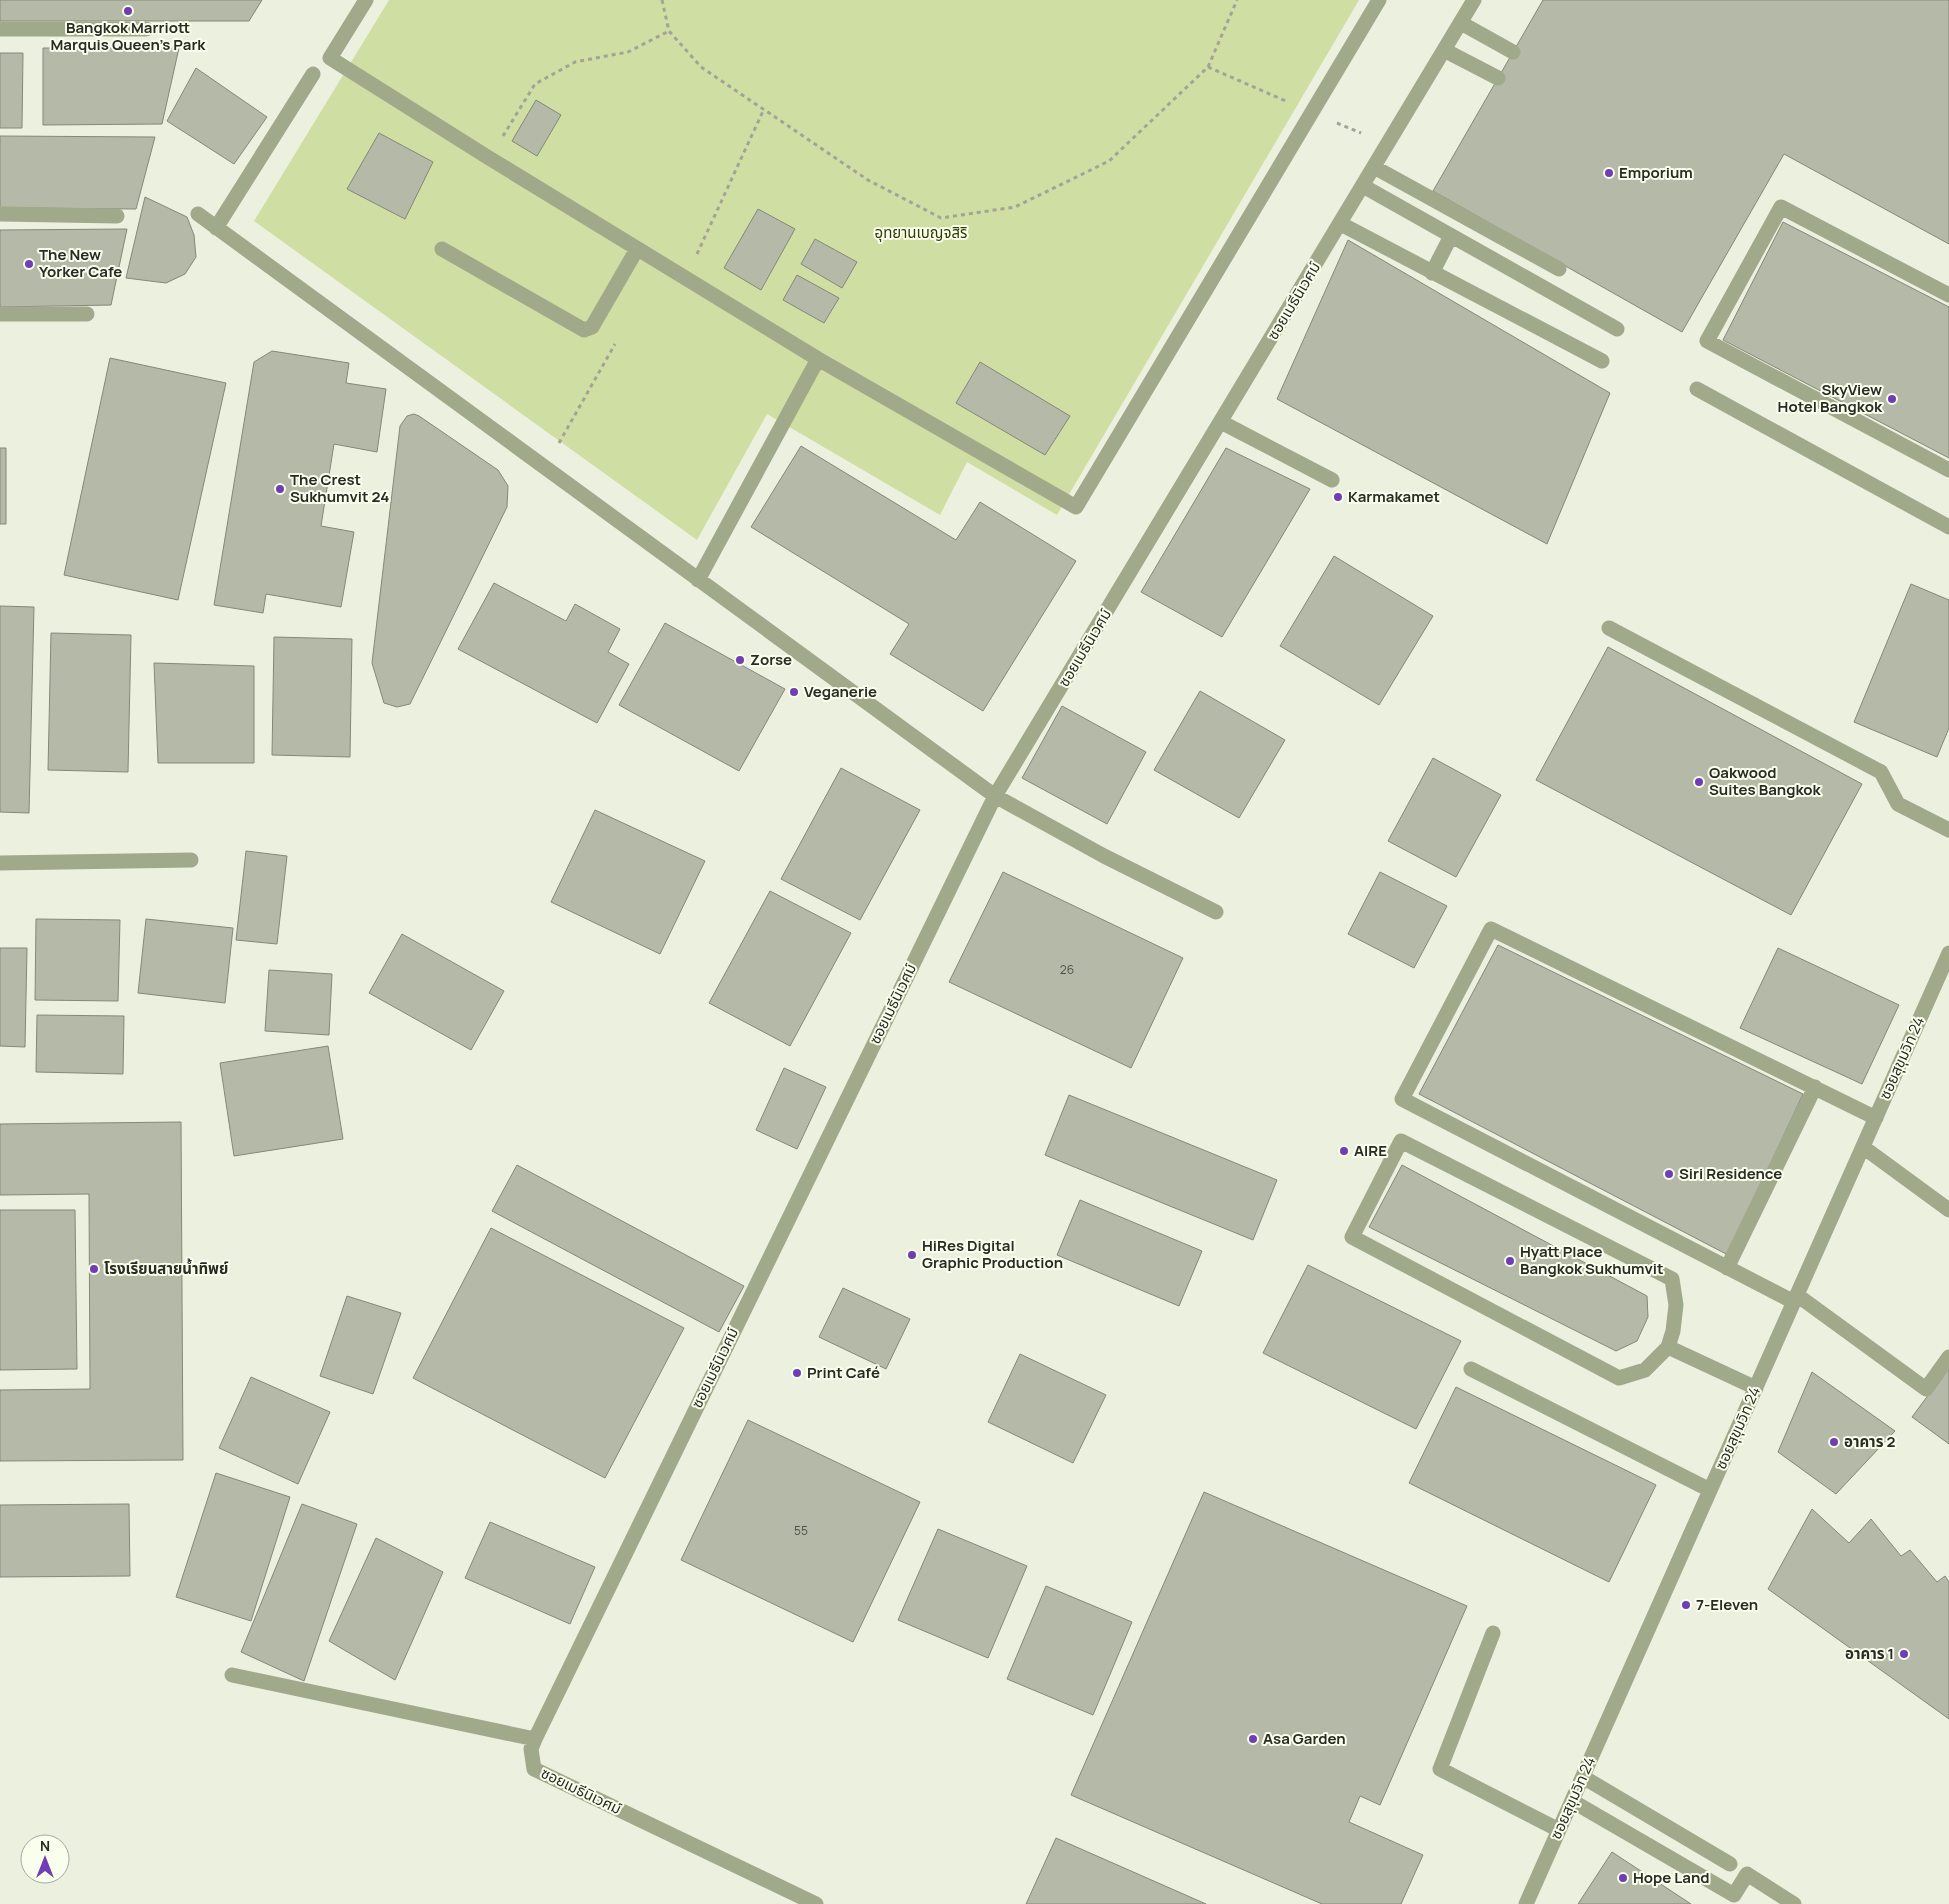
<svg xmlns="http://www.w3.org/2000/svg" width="1949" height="1904" viewBox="0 0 1949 1904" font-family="Manrope,'Noto Sans Thai',sans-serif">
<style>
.green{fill:#cfdea2}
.building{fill:#b5baa8;stroke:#838878}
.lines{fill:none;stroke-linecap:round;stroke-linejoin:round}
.path{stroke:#a1a497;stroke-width:3;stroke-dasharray:4 4;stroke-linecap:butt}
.minor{stroke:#a0a989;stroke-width:15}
.poi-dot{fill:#713db4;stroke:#f9ffec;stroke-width:2}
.labels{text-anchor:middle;stroke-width:4;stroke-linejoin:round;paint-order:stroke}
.number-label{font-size:12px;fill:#4c4f45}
.poi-label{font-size:15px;font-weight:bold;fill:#292b24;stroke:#f9ffec;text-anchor:start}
.park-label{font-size:15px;fill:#313b00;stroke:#f9ffec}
.street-label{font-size:15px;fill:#292b24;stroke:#f9ffec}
</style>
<rect width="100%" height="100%" fill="#ecf1df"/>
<path class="green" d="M389 0H1359L1057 515 967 462 940 515 767 414 697 540 254 221Z"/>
<path class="building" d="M0 0H262L249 21H0Z
M1543 0H1949V244L1784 154 1682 332 1433 191Z
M43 48H179L162 124 43 125Z
M0 53H23L22 128H0Z
M196 68 267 117 234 164 167 121Z
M536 100 561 115 537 156 512 141Z
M379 133 433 162 405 219 347 189Z
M0 136 155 137 136 209 0 208Z
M145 197 187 217 194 235 196 257 185 274 166 283 126 278Z
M758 209 795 229 761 290 724 268Z
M1783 222 1949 307V458L1723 340Z
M127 229 111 305 0 307V230Z
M815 239 857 262 842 288 801 264Z
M1348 240 1610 393 1547 544 1277 399Z
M797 275 839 298 824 323 783 300Z
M272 351 349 363 346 383 386 389 377 452 334 444 321 526 354 532 341 607 266 594 263 613 214 605 254 362Z
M110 358 226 383 178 600 64 575Z
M980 362 1070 416 1045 455 956 403Z
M414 414 419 416 498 470 508 486 507 507 410 704 397 707 384 703 372 663 400 426 407 416Z
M801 446 956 540 980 502 1076 561 983 711 890 654 909 624 751 527Z
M0 448H6V524H0Z
M1226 448 1310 489 1222 637 1141 592Z
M1334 556 1433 616 1379 705 1280 646Z
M494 583 566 621 575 604 620 629 608 652 629 664 597 723 458 649Z
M1911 584 1949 600V728L1937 757 1854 722Z
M0 606 34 607 29 813 0 812Z
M665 623 785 689 739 771 619 705Z
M51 633 131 635 128 772 48 770Z
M274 637 352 639 350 757 272 755Z
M1608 647 1862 784 1791 915 1536 780Z
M154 663 254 666V763H158Z
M1200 691 1285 740 1239 818 1154 770Z
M1062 706 1146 752 1107 824 1022 778Z
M1433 758 1501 795 1456 877 1388 841Z
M841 768 920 810 860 920 781 879Z
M595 810 705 861 660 954 551 902Z
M246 851 287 856 277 944 236 940Z
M1003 872 1183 958 1131 1068 949 982Z
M1380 872 1447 906 1414 968 1348 934Z
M770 891 851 933 790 1046 709 1003Z
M36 919 120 920 118 1001 35 1000Z
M146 919 233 928 225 1003 138 993Z
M402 934 504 991 471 1050 369 993Z
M1498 945 1803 1094 1728 1255 1419 1094Z
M0 948H27L25 1047 0 1046Z
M1778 948 1899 1005 1862 1084 1740 1028Z
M269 970 332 974 329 1035 265 1031Z
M37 1015 124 1016 123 1074 36 1072Z
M328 1046 343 1139 234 1156 220 1063Z
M784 1068 826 1087 797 1149 756 1130Z
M1069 1095 1277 1180 1253 1240 1045 1155Z
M181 1122 183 1460 0 1461V1390L90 1389 89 1194 0 1195V1124Z
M517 1165 744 1286 719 1332 492 1211Z
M1402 1165 1647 1296 1648 1317 1637 1341 1616 1351 1369 1227Z
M1080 1200 1202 1251 1179 1306 1057 1255Z
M0 1210H75L77 1369 0 1370Z
M491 1228 684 1328 605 1478 413 1378Z
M1308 1265 1461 1341 1416 1429 1263 1353Z
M843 1288 910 1319 886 1369 819 1337Z
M347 1296 401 1313 373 1394 320 1376Z
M1020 1354 1106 1395 1073 1463 988 1422Z
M1949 1367V1444L1912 1417Z
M1812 1372 1895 1431 1836 1494 1778 1452Z
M251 1377 330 1412 298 1484 219 1448Z
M1456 1387 1656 1485 1609 1582 1409 1483Z
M748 1420 920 1502 853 1642 681 1560Z
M216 1473 290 1497 251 1621 176 1597Z
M1204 1492 1467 1606 1380 1805 1360 1796 1349 1822 1423 1855 1401 1904H1322L1071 1795Z
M129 1504 130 1576 0 1577V1505Z
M302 1504 357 1524 304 1681 241 1652Z
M1812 1509 1849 1543 1871 1519 1901 1556 1910 1550 1937 1582 1945 1576 1949 1582V1719L1768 1589Z
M490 1522 595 1567 570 1624 465 1578Z
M938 1529 1027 1566 988 1658 898 1620Z
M376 1538 443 1572 395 1680 329 1641Z
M1046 1586 1132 1622 1093 1715 1007 1679Z
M1056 1838 1206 1904H1026Z
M1612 1852 1691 1904H1578Z"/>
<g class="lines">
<path class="path" d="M662 0 669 31 701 67 868 180 941 218 1015 207 1109 161 1208 67 1237 0
M1208 67 1288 102
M1337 123 1361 133
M503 136 535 84 575 62 628 52 669 31
M697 254 764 109
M559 443 615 344"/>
<path class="minor" d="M366 0 330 58 489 158 818 359 1076 507 1379 0
M1461 23 1513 52
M0 29H146
M1444 50 1498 78
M1374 167 1559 269
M1363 186 1617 329
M0 214 117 216
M198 214 995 796 1104 856 1216 912
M1341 224 1602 361
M216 228 313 74
M442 249 584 330 592 327 637 249
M1432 273 1451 236
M1949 295 1781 207 1707 341 1949 470
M0 314H87
M1697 389 1949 527
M1221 422 1332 480
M698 580 818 359
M1609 628 1881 772 1898 804 1949 830
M0 863 191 860
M1401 1141 1672 1279 1676 1305 1673 1331 1668 1347 1645 1370 1619 1378 1352 1237Z
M1863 1147 1949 1210
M1727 1268 1815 1087
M1797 1295 1926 1389 1949 1357
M1794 1302 1402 1099 1491 929 1876 1118
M1668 1347 1756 1388
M1471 1369 1710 1490
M1493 1633 1440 1769 1559 1830
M232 1675 535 1739
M1583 1777 1730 1864
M1572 1801 1734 1895 1747 1874 1794 1904
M816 1904 534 1769 531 1749 535 1739 995 796 1474 0
M1526 1904 1949 953"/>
</g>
<g class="poi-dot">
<circle cx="128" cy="11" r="5"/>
<circle cx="1609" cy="173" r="5"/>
<circle cx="29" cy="264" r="5"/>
<circle cx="1892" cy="399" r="5"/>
<circle cx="280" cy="489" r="5"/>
<circle cx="1338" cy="497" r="5"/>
<circle cx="740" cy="660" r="5"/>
<circle cx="794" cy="692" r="5"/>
<circle cx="1699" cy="782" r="5"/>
<circle cx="1344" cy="1151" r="5"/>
<circle cx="1669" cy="1174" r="5"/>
<circle cx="912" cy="1255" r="5"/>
<circle cx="1510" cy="1261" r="5"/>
<circle cx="94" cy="1269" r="5"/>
<circle cx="797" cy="1373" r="5"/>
<circle cx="1834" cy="1442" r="5"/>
<circle cx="1686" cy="1605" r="5"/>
<circle cx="1904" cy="1654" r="5"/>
<circle cx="1253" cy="1739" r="5"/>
<circle cx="1623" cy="1878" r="5"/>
</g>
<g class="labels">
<g class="number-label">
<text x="1067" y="974">26</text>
<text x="801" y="1535">55</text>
</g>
<g class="poi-label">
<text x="128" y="33" text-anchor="middle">Bangkok Marriott<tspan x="128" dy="17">Marquis Queen’s Park</tspan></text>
<text x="1619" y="178">Emporium</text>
<text x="39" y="260">The New<tspan x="39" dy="17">Yorker Cafe</tspan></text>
<text x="1882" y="395" text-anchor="end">SkyView<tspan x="1882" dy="17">Hotel Bangkok</tspan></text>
<text x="290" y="485">The Crest<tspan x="290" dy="17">Sukhumvit 24</tspan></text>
<text x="1348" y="502">Karmakamet</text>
<text x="750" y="665">Zorse</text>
<text x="804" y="697">Veganerie</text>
<text x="1709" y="778">Oakwood<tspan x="1709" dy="17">Suites Bangkok</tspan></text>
<text x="1354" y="1156">AIRE</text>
<text x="1679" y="1179">Siri Residence</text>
<text x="922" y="1251">HiRes Digital<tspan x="922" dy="17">Graphic Production</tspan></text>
<text x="1520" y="1257">Hyatt Place<tspan x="1520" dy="17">Bangkok Sukhumvit</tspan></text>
<text x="104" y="1274">โรงเรียนสายน้ำทิพย์</text>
<text x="807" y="1378">Print Café</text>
<text x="1844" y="1447">อาคาร 2</text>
<text x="1696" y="1610">7-Eleven</text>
<text x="1894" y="1659" text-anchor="end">อาคาร 1</text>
<text x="1263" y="1744">Asa Garden</text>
<text x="1633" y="1883">Hope Land</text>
</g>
<g class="park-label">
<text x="921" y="238">อุทยานเบญจสิริ</text>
</g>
<g class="street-label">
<text transform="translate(1294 301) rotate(-59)" y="5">ซอยเมธีนิเวศม์</text>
<text transform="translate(1085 648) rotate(-59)" y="5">ซอยเมธีนิเวศม์</text>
<text transform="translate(893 1004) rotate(-64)" y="5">ซอยเมธีนิเวศม์</text>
<text transform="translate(1902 1058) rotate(-66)" y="5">ซอยสุขุมวิท 24</text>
<text transform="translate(715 1368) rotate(-64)" y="5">ซอยเมธีนิเวศม์</text>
<text transform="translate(1738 1428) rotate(-66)" y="5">ซอยสุขุมวิท 24</text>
<text transform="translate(581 1791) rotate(26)" y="5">ซอยเมธีนิเวศม์</text>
<text transform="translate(1573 1798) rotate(-66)" y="5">ซอยสุขุมวิท 24</text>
</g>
</g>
<g transform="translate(45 1859)"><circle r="24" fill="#f9ffec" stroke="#a6aa9c"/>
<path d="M0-4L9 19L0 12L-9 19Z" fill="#713db4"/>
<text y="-8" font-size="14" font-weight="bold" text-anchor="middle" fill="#292b24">N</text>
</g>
</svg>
